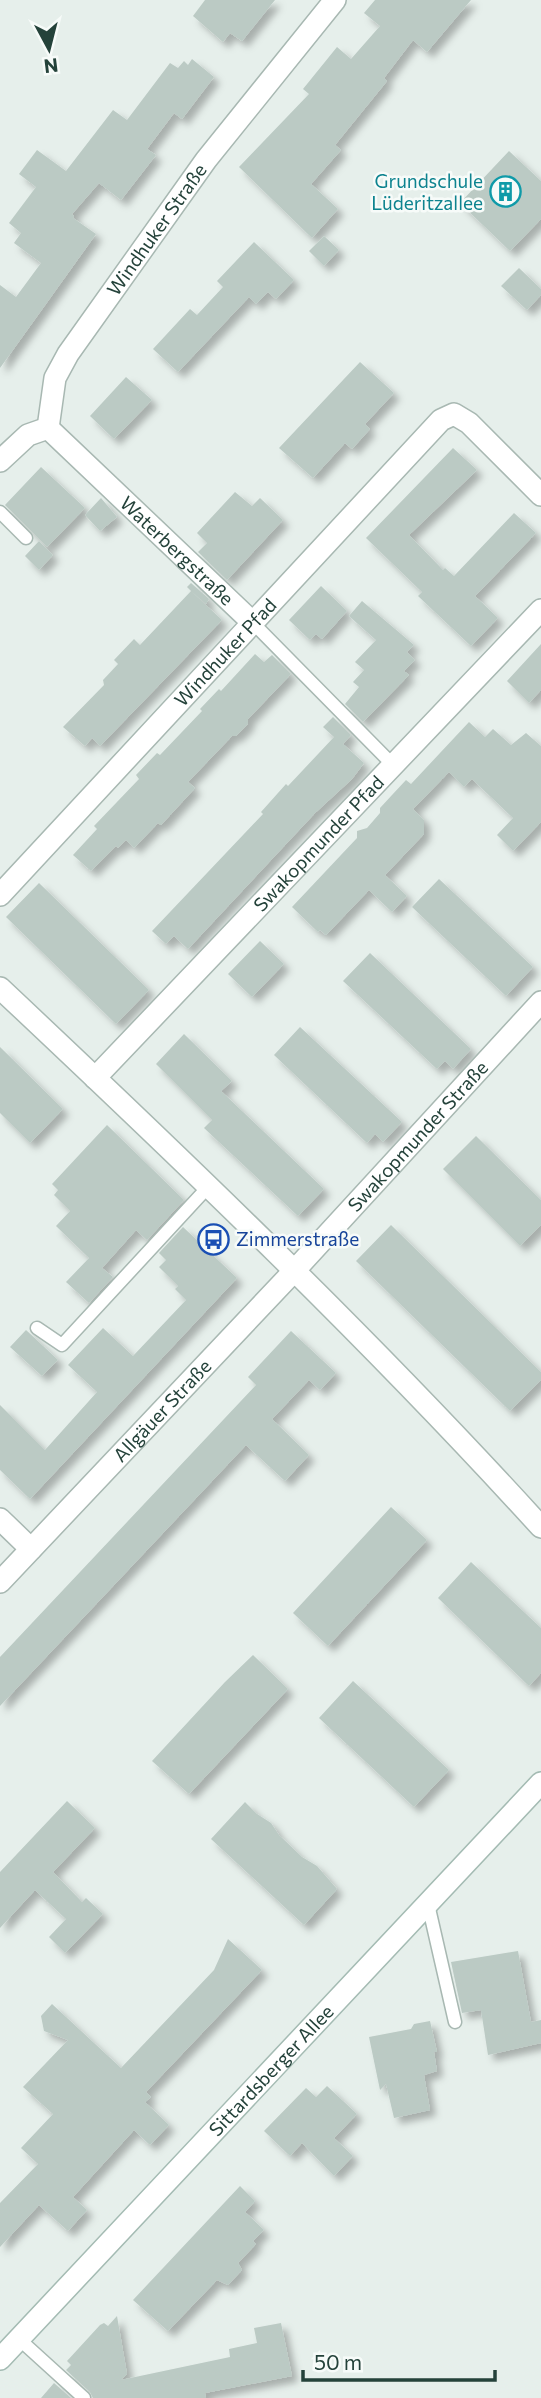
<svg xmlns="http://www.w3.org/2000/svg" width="541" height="2398" viewBox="0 0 541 2398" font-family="Commissioner,sans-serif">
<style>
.building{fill:#bbcac4;filter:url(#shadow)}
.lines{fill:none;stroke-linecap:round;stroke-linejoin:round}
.service-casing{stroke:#a8b8b2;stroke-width:15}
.minor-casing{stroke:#a8b8b2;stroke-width:24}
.secondary-casing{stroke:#a4bbb3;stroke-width:24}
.service{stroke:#fff;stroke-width:12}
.minor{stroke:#fff;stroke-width:21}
.secondary{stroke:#fff;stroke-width:21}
.labels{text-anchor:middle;stroke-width:5;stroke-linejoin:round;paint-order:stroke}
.culture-label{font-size:19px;fill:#0d838f;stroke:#f7fbf9;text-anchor:end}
.street-label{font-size:19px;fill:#24423a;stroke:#f7fbf9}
.transit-label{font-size:19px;fill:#164399;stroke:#f7fbf9;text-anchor:start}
</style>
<defs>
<filter id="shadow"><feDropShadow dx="6" dy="6" stdDeviation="3.5" flood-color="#0004"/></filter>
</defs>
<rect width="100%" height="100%" fill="#e6efeb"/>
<path class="building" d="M205 0H275L242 41 230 33 223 42 193 16Z
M375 0H471L427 52 413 40 384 78 387 81 335 145 341 150 311 184 338 209 312 238 239 167 309 94 303 89 337 47 351 59 380 26 364 13Z
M192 59 214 77 182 119 174 113 147 149 156 155 121 200 99 183 72 214 74 216 73 218 96 234 0 368V285L16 297 41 263 14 243 21 233 9 223 36 187 19 174 37 150 66 171 113 110 127 120 170 63 178 68 184 61 188 65Z
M509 151 541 181V219L510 251 460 203Z
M324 236 339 250 324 266 309 251Z
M254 242 294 280 276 299 268 292 256 304 249 297 178 372 153 349 190 309 197 315 223 287 217 281Z
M519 268 541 289V295L527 310 501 286Z
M360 362 394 393 365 424 370 429 352 449 345 443 313 478 279 448Z
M126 377 152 400 114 439 90 416Z
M453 448 477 470 409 535 443 570 445 568 454 576 514 513 536 533 475 596 498 618 471 646 418 596 422 592 366 538Z
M41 467 85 508 47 547 5 505Z
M235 492 252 506 260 498 283 520 227 580 198 552 207 543 197 533Z
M101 498 117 517 100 531 85 515Z
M39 541 53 555 39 570 25 556Z
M191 583 209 599 206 604 192 592 222 620 100 746 92 738 85 746 63 727 104 685 103 680 118 664 114 660 134 639 140 645 191 591 187 587Z
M321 586 347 611 322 639 316 634 310 640 289 620Z
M362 601 414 645 407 652 415 660 404 671 409 675 363 722 345 704 359 687 353 682 364 670 355 662 376 640 349 616Z
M541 644V690L529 703 507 681Z
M255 654 264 662 272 655 291 674 248 719V724L236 736H232L188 782 195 788 161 825 158 823 134 848 126 840 118 848 116 846 91 871 73 855 97 829 94 826 139 779 136 775 157 753 160 755 202 711 200 709 219 689 221 691Z
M333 717 351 735 343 744 364 763 352 779 315 813 188 949 174 936 166 944 152 931 263 814 261 812 286 784 288 786 334 737 323 727Z
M469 722 485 737 493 729 511 745 526 733 541 746V822L513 851 497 835 513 818 472 779 464 787 449 772 413 809 424 820V834L385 875 407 896 392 912 369 890 326 935 320 930 318 932 292 907 357 838V831L367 828 380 813V808L392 795 406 780 411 784Z
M439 879 533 967 506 996 412 907Z
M39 883 149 990 116 1024 6 917Z
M260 941 284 964 252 997 228 974Z
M370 953 471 1049 453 1069 445 1061 437 1069 343 981Z
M300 1027 402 1122 383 1142 375 1134 367 1143 274 1055Z
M184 1034 232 1081 221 1091 324 1189 298 1216 204 1128 212 1120 156 1064Z
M0 1047 63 1109 30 1143 0 1113Z
M107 1125 184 1200 147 1240 136 1230 102 1268 113 1277 89 1303 66 1282 89 1258 56 1226 70 1211 54 1195 58 1190 52 1184Z
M476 1136 541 1200V1225L520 1246 443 1169Z
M391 1225 541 1372V1380L510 1411 356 1261Z
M183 1227 237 1278 30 1499 0 1470V1405L45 1450 97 1392 68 1365 103 1328 133 1356 186 1300 175 1289 178 1286 159 1267 166 1260 159 1253Z
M26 1330 58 1360 42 1376 10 1347Z
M291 1331 336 1373 320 1390 309 1380 272 1419 309 1455 285 1481 246 1445 0 1706V1657L256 1385 248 1377Z
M391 1507 427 1540 328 1646 293 1613Z
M471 1562 541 1628V1673L529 1686 438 1598Z
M253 1655 288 1689 189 1794 152 1761 225 1682Z
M353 1681 449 1770 414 1807 319 1718Z
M67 1801 95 1828 53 1872 82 1902 86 1898 103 1914 65 1953 49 1937 66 1919 35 1890 0 1928V1872Z
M245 1802 257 1814 271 1823 279 1835 302 1857 317 1866 337 1889 304 1925 211 1839Z
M228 1939 262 1970 146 2092 151 2097 145 2102 169 2125 150 2145 134 2130 73 2197 87 2210 68 2231 39 2205 0 2247V2203L38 2164 21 2148 53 2114 23 2087 68 2040 44 2031 41 2016 52 2004 121 2068 214 1970Z
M518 1951 531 2022 541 2020V2043L488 2055 481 2010 462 2013 451 1962Z
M430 2021 437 2052H434L437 2071 424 2075 430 2110 394 2118 386 2084 380 2090 369 2037 411 2029 414 2024Z
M327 2086 357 2114 334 2138 353 2156 334 2176 302 2143 290 2156 264 2131 306 2088 316 2097Z
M240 2186 255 2201 245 2212 264 2230 253 2241 256 2244 238 2263 242 2270 228 2285 217 2280 168 2331 133 2300Z
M117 2316 127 2374 121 2380 230 2357 229 2349 257 2343 254 2328 281 2323 292 2376 205 2393 206 2398H93L90 2392 66 2370 71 2365 67 2361 100 2325 104 2323 108 2326Z
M54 2383 71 2398H41Z"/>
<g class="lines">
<defs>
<path id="service" d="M0 512 26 538
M252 622 394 766
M37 1328 62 1345 208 1187
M428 1904 455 2022
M19 2339 84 2398"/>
<g id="minor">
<path id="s1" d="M48 428 252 622"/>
<path id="s2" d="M0 461 28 435 48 428 55 378 68 354 206 160 335 0"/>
<path id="s3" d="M0 895 441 420 454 414 469 423 541 495"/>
<path d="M0 988C185 1162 370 1339 541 1527"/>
<path id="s4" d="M95 1078 541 610"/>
<path d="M0 1519 31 1549"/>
<path id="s5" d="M0 1582 294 1271 541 1002"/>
</g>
<g id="secondary">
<path id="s6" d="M0 2359 541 1783"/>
</g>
</defs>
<use href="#service" class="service-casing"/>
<use href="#minor" class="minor-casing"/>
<use href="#secondary" class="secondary-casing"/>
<use href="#service" class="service"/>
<use href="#minor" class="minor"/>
<use href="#secondary" class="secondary"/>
</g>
<defs>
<symbol id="building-ring" viewBox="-11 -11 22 22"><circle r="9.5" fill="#f7fbf9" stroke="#0f9aa8" stroke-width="1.5"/><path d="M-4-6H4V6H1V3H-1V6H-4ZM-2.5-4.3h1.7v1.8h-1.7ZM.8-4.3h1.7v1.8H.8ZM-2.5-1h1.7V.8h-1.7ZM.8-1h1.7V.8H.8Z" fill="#0f9aa8"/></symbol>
<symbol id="bus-ring" viewBox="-11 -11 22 22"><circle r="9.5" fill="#f7fbf9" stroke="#1a4fb4" stroke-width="1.5"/><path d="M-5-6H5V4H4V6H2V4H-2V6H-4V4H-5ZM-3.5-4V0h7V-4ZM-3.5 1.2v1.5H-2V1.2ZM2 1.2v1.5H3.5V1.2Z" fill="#1a4fb4"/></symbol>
</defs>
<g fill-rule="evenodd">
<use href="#building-ring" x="488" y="174" width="35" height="35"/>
<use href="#bus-ring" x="196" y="1222" width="35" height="35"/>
</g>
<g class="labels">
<g class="culture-label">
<text x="483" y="188">Grundschule<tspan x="483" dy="22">Lüderitzallee</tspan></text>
</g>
<g class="street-label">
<text dy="7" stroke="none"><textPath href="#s2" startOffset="290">Windhuker Straße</textPath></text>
<text dy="7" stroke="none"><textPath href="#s1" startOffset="178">Waterbergstraße</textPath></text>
<text dy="7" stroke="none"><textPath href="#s3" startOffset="331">Windhuker Pfad</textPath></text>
<text dy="7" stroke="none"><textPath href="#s4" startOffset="324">Swakopmunder Pfad</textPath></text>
<text dy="7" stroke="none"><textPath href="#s5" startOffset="611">Swakopmunder Straße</textPath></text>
<text dy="7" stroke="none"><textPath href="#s5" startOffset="236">Allgäuer Straße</textPath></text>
<text dy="7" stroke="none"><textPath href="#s6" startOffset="396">Sittardsberger Allee</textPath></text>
</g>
<g class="transit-label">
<text x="236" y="1246">Zimmerstraße</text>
</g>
</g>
<g transform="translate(49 49) rotate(173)" stroke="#f7fbf9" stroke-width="5" paint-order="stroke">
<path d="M0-5L12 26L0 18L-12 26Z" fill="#24423a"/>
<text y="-10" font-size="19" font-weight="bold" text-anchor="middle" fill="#24423a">N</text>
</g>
<path d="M303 2370v10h192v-10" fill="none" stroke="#24423a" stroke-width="3.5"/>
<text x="314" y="2370" font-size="21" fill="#24423a" stroke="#f7fbf9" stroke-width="5" paint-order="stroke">50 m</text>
</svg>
